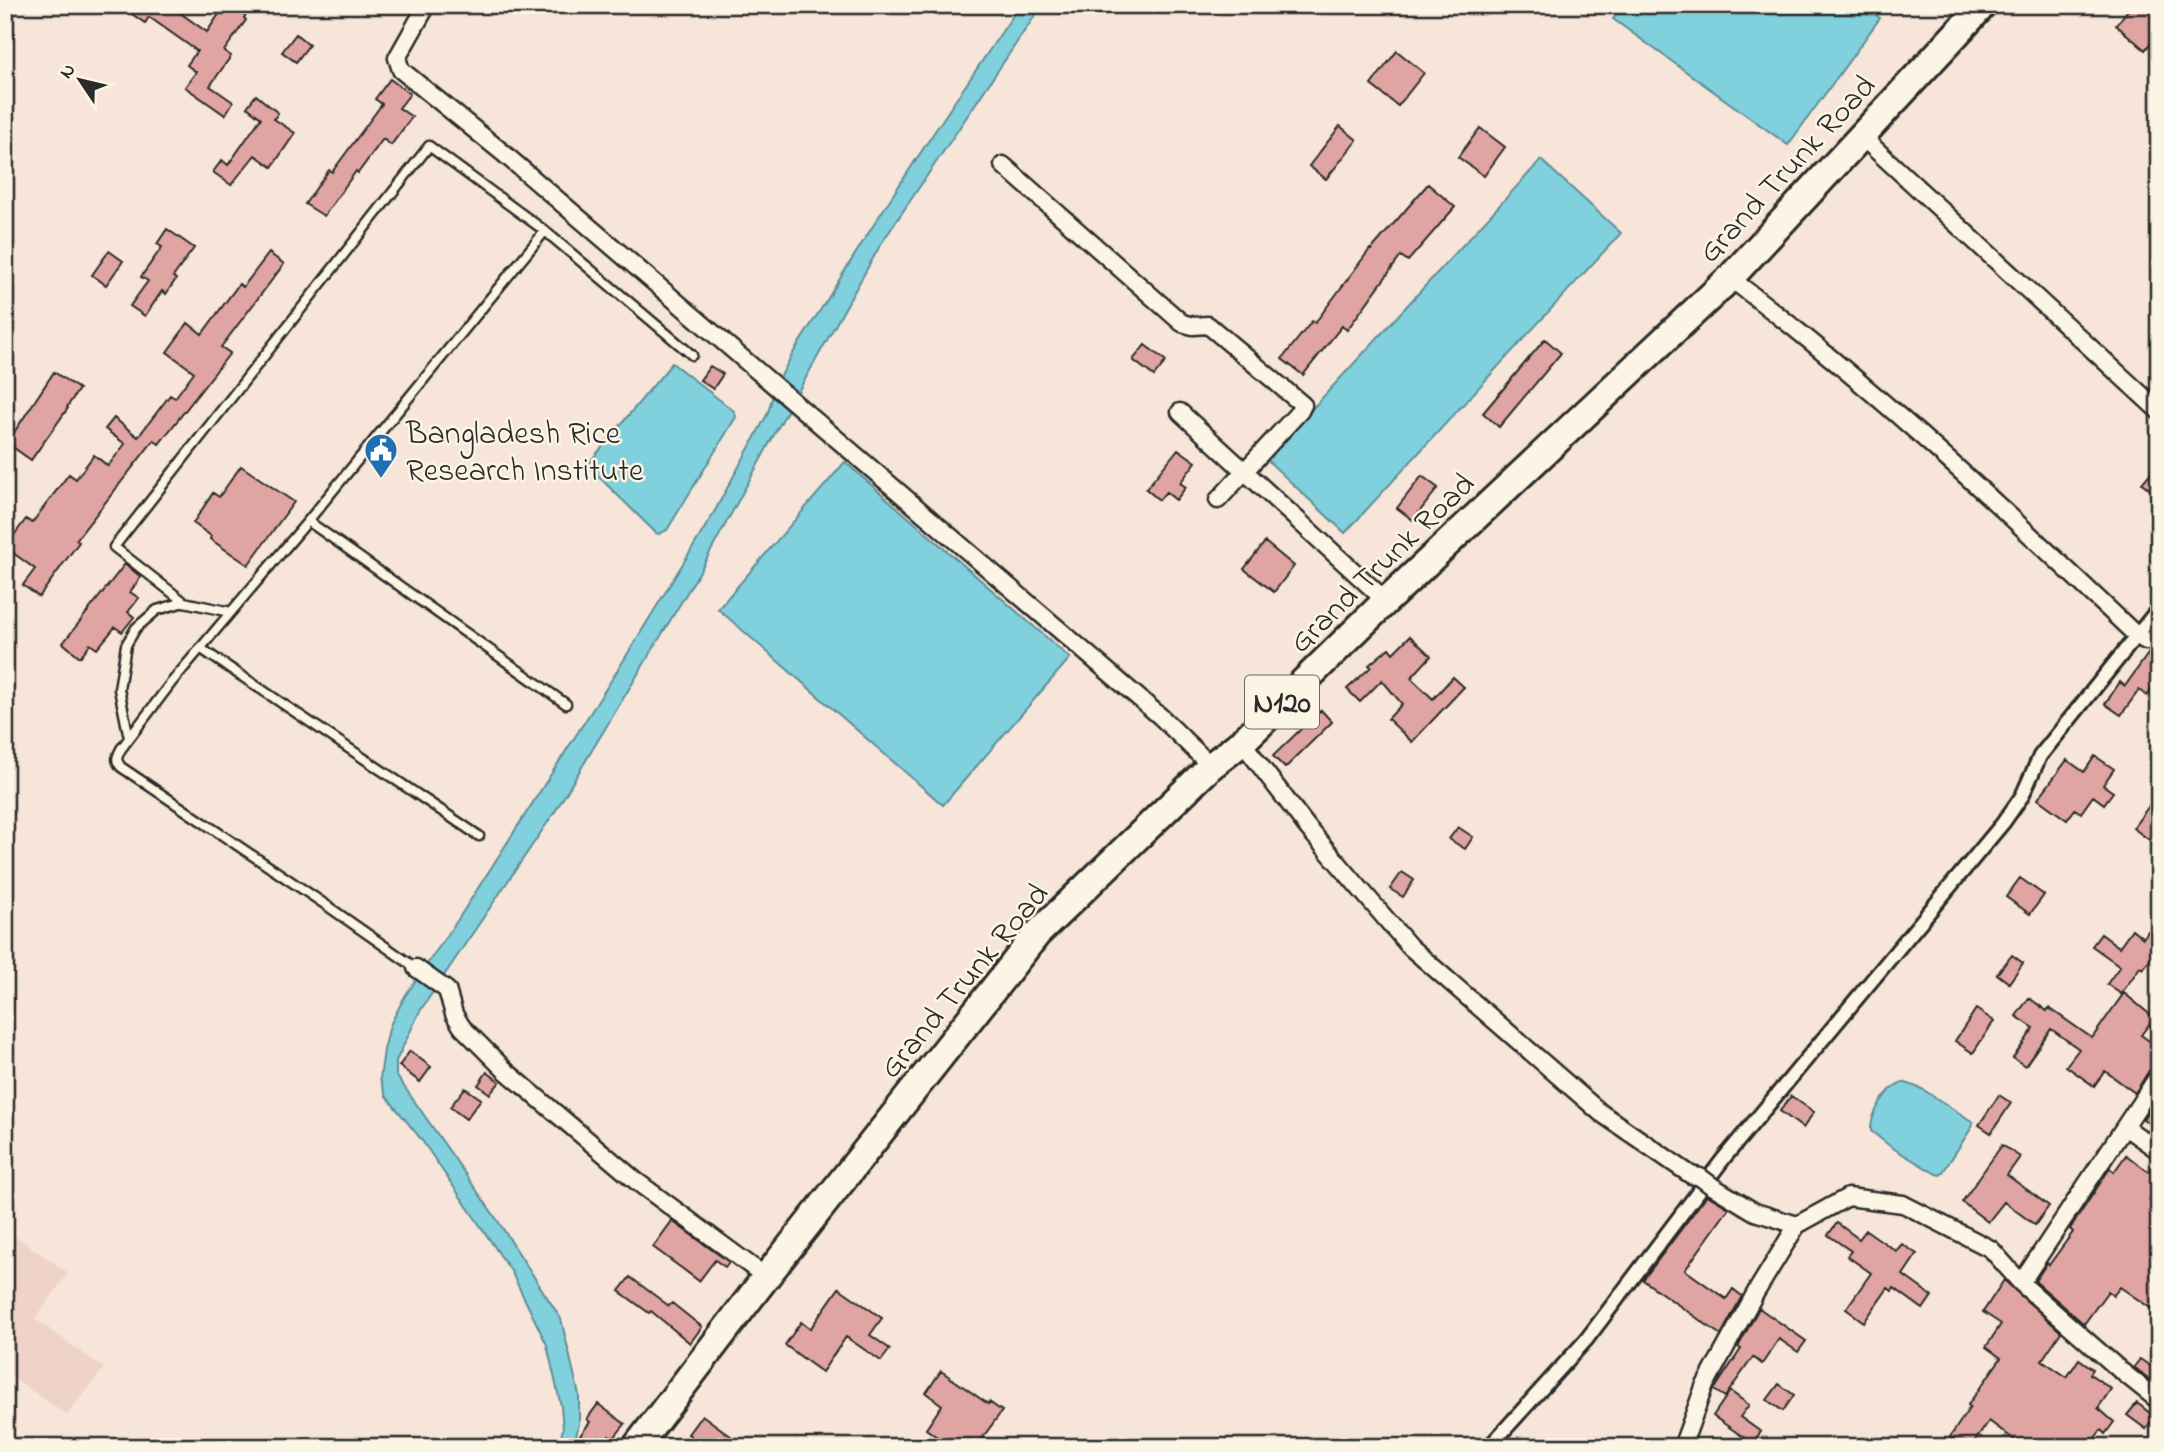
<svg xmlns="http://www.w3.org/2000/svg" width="2164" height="1452" viewBox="0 0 2164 1452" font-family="'Indie Flower',sans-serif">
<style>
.built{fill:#efd2c8}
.water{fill:#81d0de;stroke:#5f8e96;stroke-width:2}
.building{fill:#e0a5a3;stroke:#2b2b2b;stroke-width:2}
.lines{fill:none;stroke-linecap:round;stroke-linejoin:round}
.service-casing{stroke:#2b2b2b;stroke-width:13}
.pedestrian-casing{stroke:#2b2b2b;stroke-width:18}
.minor-casing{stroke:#2b2b2b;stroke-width:21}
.trunk-casing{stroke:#2b2b2b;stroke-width:32}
.service{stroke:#fcf5e5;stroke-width:8}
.pedestrian{stroke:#fcf5e5;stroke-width:12}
.minor{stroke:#fcf5e5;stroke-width:16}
.trunk{stroke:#fcf5e5;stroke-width:26}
.minor-bridge-casing{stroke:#2b2b2b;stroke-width:21;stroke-linecap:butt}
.minor-bridge{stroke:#fcf5e5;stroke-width:16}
.labels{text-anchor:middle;stroke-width:5;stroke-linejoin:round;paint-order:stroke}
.shield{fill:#fcf5e5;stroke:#6a6863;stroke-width:2}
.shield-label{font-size:30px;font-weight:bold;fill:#2b2b2b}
.street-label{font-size:32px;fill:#2b2b2b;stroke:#fcf5e5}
.poi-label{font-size:32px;fill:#2b2b2b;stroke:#fcf5e5;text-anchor:start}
</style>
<rect width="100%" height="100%" fill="#f6e5d8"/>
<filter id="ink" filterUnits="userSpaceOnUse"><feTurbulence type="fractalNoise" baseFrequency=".0143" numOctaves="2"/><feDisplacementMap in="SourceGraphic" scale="14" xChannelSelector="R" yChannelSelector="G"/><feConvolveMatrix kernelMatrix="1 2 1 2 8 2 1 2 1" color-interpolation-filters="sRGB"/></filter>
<g filter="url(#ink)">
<path class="built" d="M5 1229 68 1273 35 1319 104 1368 67 1415 5 1372Z"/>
<path class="water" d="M1020 5H1042L881 244 781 422 700 571 556 810 420 1011 396 1061V1075L498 1221 561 1319 579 1395V1424L576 1436 570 1447H558L563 1429 561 1406 547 1345 511 1271 421 1139 386 1096 380 1079 384 1050 390 1025 405 996 457 921 614 676 712 516 768 413C777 371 807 332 830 295 890 196 955 101 1020 5Z
M1623 5H1862L1880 18 1788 145 1613 19Z
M1541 160 1621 233 1345 533 1266 459Z
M672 363 734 411 736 417 667 530 659 534 656 533 592 470 588 464Z
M845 462 1070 658 943 805 718 609Z
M1903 1082 1922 1089 1973 1122 1972 1127 1941 1175 1936 1174 1891 1147 1871 1131C1870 1114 1887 1087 1903 1082Z"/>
<path class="building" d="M119 5H169L207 32 225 5H253L244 18 246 20 224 51 231 56 210 86 233 102 225 115 185 87 196 72 187 65 197 51 149 17 145 23Z
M2132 5H2159V33L2145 50 2116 25Z
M296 34 309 45 296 62 282 52Z
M1397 51 1424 73 1398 106 1371 85Z
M390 79 410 94 399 108 412 117 391 145 383 139 358 173 356 171 324 216 305 204 329 170 332 172 382 104 375 99Z
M256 95 278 113 274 119 295 133 272 167 255 155 231 185 213 172 222 160 228 165 261 118 247 107Z
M1340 126 1357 140 1326 179 1309 166Z
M1480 128 1505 147 1484 176 1458 157Z
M1428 184 1455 207 1408 261 1401 256 1347 330 1342 326 1303 375 1282 359 1312 321 1315 323 1370 249 1371 250Z
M167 229 194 248 173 277 176 279 166 294 162 291 145 316 130 306 148 281 141 277 162 247 157 244Z
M109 251 123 261 106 285 92 275Z
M269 253 284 264 221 347 230 353 159 444 154 440 76 540 79 542 39 597 23 585 35 569 5 547 26 519 32 523 69 474 76 479 94 455 108 466 125 444 105 429 114 418 138 437 170 395 175 398 194 372 167 352 188 323 202 334 239 284 243 287Z
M1545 339 1561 353 1499 427 1483 413Z
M1145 345 1166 361 1154 376 1133 360Z
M710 366 723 374 713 389 700 380Z
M54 372 79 389 67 407 68 408 31 460 7 443Z
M1178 449 1196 462 1180 483 1186 487 1176 500 1166 492 1159 500 1146 489Z
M2159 463V497L2142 483Z
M241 466 294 502 248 565 210 539 211 536 193 523 213 493 219 497Z
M1422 476 1438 488 1413 520 1397 508Z
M1265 542 1294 566 1274 592 1244 569Z
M125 564 141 577 130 592 139 598 128 612 134 617 122 632 115 627 97 649 90 644 80 657 63 643Z
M1410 636 1431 656 1411 678 1433 699 1453 677 1464 687 1412 742 1388 719 1402 704 1382 680 1360 702 1347 689 1371 667 1369 665 1389 648 1393 653Z
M2150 651 2159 657V663L2151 674 2159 680 2147 696 2139 690 2121 715 2105 704 2120 682 2125 686Z
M1321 710 1332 722 1285 768 1273 756Z
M2095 756 2114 769 2103 785 2113 792 2104 804 2093 796 2081 813 2075 809 2067 820 2038 799 2067 760 2084 772Z
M2159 792V847L2133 828Z
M1458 827 1473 837 1465 849 1449 839Z
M1402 872 1414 880 1403 897 1390 889Z
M2020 878 2044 895 2030 914 2006 897Z
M2159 916V948L2143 969 2140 967 2121 994 2107 984 2120 966 2092 946 2101 934 2119 947 2132 929 2143 938Z
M2012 955 2023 963 2009 983 1997 974Z
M2124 993 2154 1018 2141 1035 2159 1048V1065L2150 1069 2135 1093 2105 1071 2094 1086 2066 1066 2079 1049 2051 1029 2025 1066 2013 1058 2034 1028 2016 1016 2029 998 2047 1011 2049 1008 2092 1038Z
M1976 1009 1994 1021 1973 1053 1955 1041Z
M410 1051 431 1067 420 1082 399 1066Z
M487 1072 500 1082 490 1094 478 1085Z
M465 1088 481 1099 466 1119 450 1107Z
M2159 1094V1131L2143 1119Z
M1999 1095 2011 1103 1991 1133 1979 1125Z
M1791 1096 1814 1112 1803 1128 1780 1111Z
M2002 1145 2020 1157 2007 1175 2049 1206 2035 1225 2004 1202 1988 1222 1962 1202Z
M2126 1155 2149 1172 2157 1161H2159V1187L2149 1200 2159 1207V1314L2120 1287 2113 1296 2108 1291 2084 1324 2035 1281 2047 1263 2049 1265 2073 1232 2070 1229 2110 1168 2114 1172Z
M1707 1195 1729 1208 1685 1270 1726 1299 1733 1289 1742 1296 1721 1335 1643 1280Z
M672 1221 729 1262 725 1267 715 1260 699 1281 653 1247Z
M1837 1223 1859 1239 1866 1230 1896 1251 1902 1244 1917 1254 1903 1275 1932 1296 1923 1309 1894 1288 1892 1291 1888 1288 1864 1322 1846 1309 1871 1273 1847 1256 1851 1251 1828 1235Z
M630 1277 669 1306 672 1303 702 1327 690 1343 651 1311 649 1313 619 1291Z
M2004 1280 2061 1332 2042 1360 2067 1377 2079 1359 2093 1369 2090 1374 2111 1389 2098 1408 2114 1422 2105 1434 2101 1430 2088 1447H2024L1989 1421 1971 1447H1964L1950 1437 1970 1407 1968 1405 2001 1358 1986 1347 2001 1324 1983 1312Z
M839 1288 882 1318 870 1335 890 1349 881 1361 846 1337 822 1372 785 1345 801 1322 810 1329Z
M1759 1308 1806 1341 1798 1352 1779 1339 1762 1364 1753 1357 1725 1397 1714 1390 1741 1349 1738 1347Z
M2140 1359 2159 1372V1387L2134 1367Z
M941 1371 988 1404 989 1402 1002 1411 983 1437 997 1447H951L926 1429 942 1405 926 1393Z
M1779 1384 1794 1395 1783 1411 1767 1400Z
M1730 1391 1749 1405 1740 1417 1761 1432 1752 1443 1713 1416Z
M2137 1403 2155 1417 2146 1429 2127 1415Z
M598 1404 625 1424 613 1439 609 1436 602 1447H582L579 1437 590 1422 587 1419Z
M702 1415 732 1437 725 1447H706L688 1434Z"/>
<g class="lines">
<defs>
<path id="service" d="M308 521 566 704
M184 602 114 547 429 146 545 231
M200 648 479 836
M129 738 119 689 126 645 136 628 157 610 184 602 231 612
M416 968 326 905 121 767C115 760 117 757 121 749L171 683 308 521 545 231 692 355"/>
<path id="pedestrian" d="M1489 1447 1586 1340 1724 1158 2003 823 2022 796 2040 756 2159 608"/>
<path id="minor" d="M420 5 423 12 397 58 401 70 502 152 1161 717 1211 766
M1861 136 2159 411
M1003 165 1182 323 1193 326 1208 325 1303 405 1300 411 1218 500
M1730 278C1874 387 2006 511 2136 635L2146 641 2156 639 2159 637
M1180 412 1386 601
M1242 742 1308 828 1410 947 1601 1113 1691 1175 1700 1177
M416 968 447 990 454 1014 462 1027 506 1071 636 1181 766 1277
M2125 1127 2159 1151
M1712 1186 1755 1212 1797 1225 1848 1197 1903 1204 1991 1249 2021 1283 2120 1370 2159 1401
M2021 1283 2159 1075
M1682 1447 1704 1387 1756 1292 1797 1225"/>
<path id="trunk" d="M636 1447 766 1277 1037 934 1211 766 1242 742 1386 601 1730 278 1983 5"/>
</defs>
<use href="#service" class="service-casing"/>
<use href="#pedestrian" class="pedestrian-casing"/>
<use href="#minor" class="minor-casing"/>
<use href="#trunk" class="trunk-casing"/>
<use href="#service" class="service"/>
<use href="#pedestrian" class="pedestrian"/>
<use href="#minor" class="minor"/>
<use href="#trunk" class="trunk"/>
<defs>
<path id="minor-bridge" d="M1700 1177 1712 1186"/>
</defs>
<use href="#minor-bridge" class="minor-bridge-casing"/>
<use href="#minor-bridge" class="minor-bridge"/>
</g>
</g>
<defs>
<symbol id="civic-pin" viewBox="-11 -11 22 30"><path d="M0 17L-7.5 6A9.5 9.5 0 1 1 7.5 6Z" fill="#1f6fb2" stroke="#fcf5e5"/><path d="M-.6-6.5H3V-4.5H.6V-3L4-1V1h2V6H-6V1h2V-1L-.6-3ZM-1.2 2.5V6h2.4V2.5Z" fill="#fff"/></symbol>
</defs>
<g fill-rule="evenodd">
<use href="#civic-pin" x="362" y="431" width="38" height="52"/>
</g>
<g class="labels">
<rect class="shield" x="1245" y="675.5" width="74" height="53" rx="5"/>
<g class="shield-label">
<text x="1282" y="712">N120</text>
</g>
<g class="street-label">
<text transform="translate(1786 168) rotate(-47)" y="11">Grand Trunk Road</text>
<text transform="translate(1381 562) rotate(-44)" y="11">Grand Trunk Road</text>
<text transform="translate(963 980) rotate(-50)" y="11">Grand Trunk Road</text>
</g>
<g class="poi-label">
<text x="406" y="443">Bangladesh Rice<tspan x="406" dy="37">Research Institute</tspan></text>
</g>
</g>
<rect width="2164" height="1452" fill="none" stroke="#fcf5e5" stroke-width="28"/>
<rect x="14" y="14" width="2136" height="1424" fill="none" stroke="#2b2b2b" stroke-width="2.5" filter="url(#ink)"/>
<g transform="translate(80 80) rotate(305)" stroke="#fcf5e5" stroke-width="5" paint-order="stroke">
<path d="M0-5L12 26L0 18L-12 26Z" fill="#2b2b2b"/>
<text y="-10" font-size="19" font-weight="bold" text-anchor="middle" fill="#2b2b2b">N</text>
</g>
</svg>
